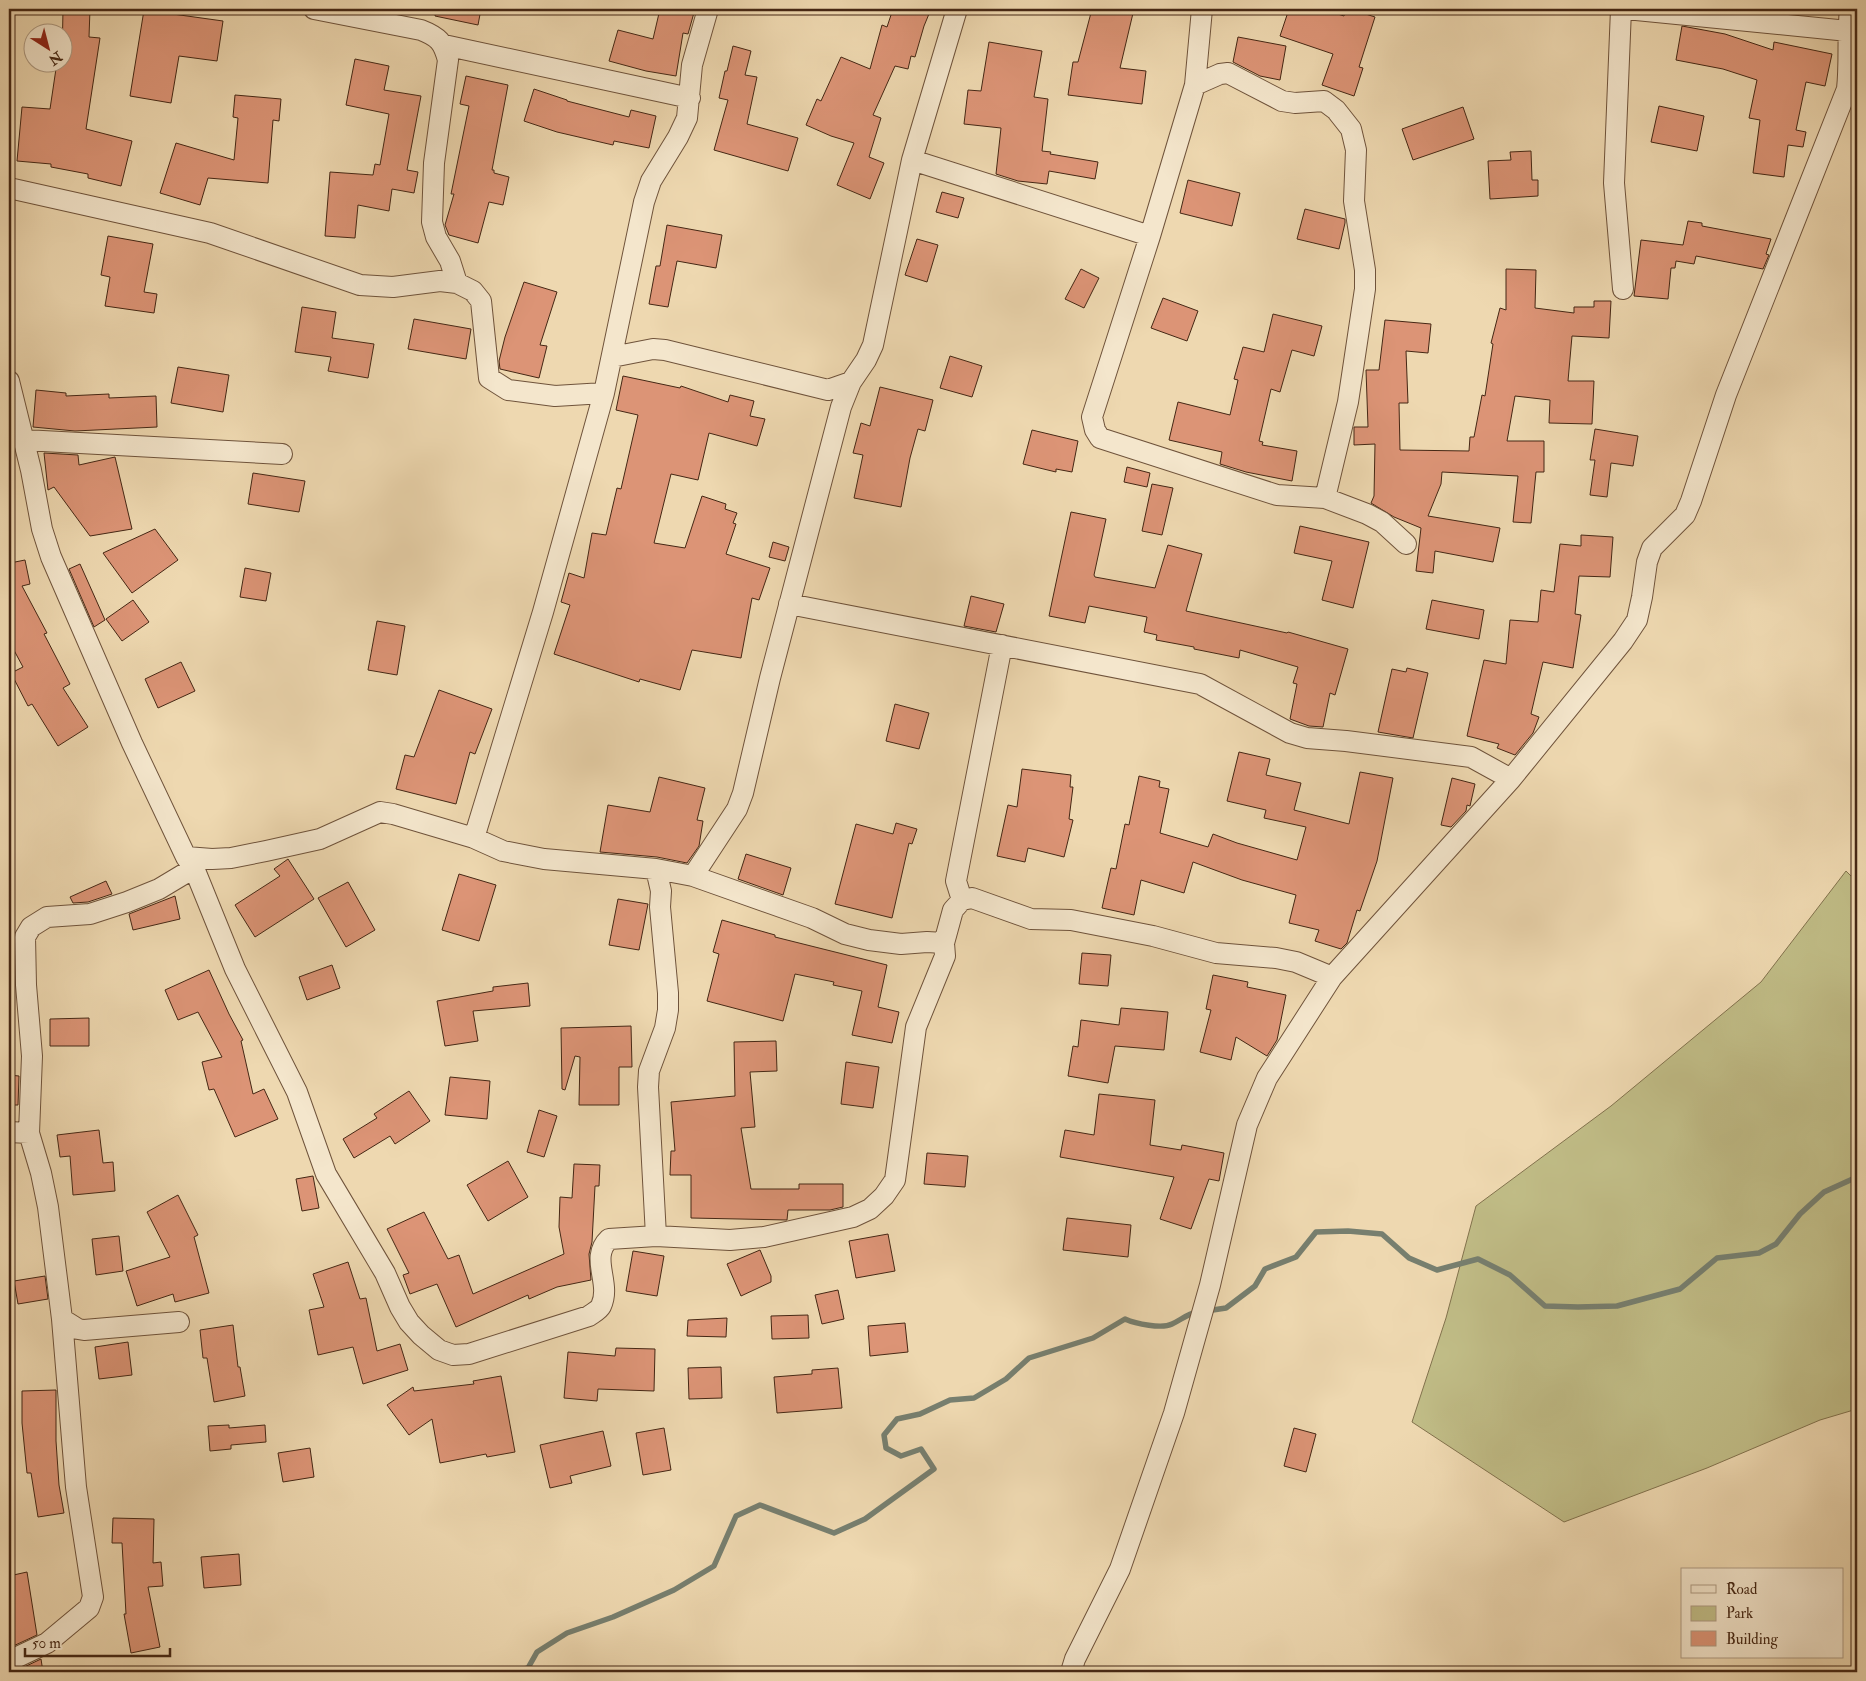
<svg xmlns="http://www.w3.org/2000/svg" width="1866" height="1681" viewBox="0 0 1866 1681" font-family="'IM FELL Double Pica',serif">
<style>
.green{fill:#c0bc86;stroke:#82724d}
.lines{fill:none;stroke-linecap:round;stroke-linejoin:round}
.stream{stroke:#777f6f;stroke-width:5.5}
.building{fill:#dc9476;stroke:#452714}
.minor-casing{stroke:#6f533b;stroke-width:22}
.minor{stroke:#f4e6cc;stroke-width:20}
</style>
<rect width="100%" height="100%" fill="#eed8b0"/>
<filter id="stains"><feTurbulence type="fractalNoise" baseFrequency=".004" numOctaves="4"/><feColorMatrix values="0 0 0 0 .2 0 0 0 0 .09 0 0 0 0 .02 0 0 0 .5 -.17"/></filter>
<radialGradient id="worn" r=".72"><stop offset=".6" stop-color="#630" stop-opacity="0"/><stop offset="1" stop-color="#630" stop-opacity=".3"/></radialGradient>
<path class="green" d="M1846 871 1857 882V1409L1820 1420 1707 1468 1564 1522 1412 1422 1446 1318 1476 1206 1611 1106 1761 982Z"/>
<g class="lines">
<path class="stream" d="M1206 1311 1226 1308 1255 1286 1265 1269 1296 1257 1316 1232 1348 1231 1382 1234 1409 1258 1437 1270 1478 1259 1510 1275 1545 1306 1578 1307 1617 1306 1680 1289 1717 1258 1759 1253 1776 1244 1800 1214 1824 1192 1857 1177
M512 1672 528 1668 537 1652 567 1633 613 1617 674 1590 714 1566 736 1516 760 1505 834 1533 865 1519 934 1469 921 1449 901 1456 886 1448 884 1435 897 1419 920 1414 950 1400 974 1398 1006 1379 1029 1358 1093 1338 1125 1319C1136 1324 1162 1329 1172 1324 1181 1320 1187 1314 1197 1312"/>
</g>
<path class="building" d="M63 9H90L89 37 100 38 86 129 132 141 121 186 88 178V174L51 167V164L17 161 22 107 50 109 57 62H62Z
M436 9H481L478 25 435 16Z
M660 9H695L688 34 683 33 676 76 646 71 609 61 618 30 653 39Z
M893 9H931L924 26 915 57 911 56 908 69 895 66 873 115 881 118 869 157 884 163 870 199 837 185 854 143 831 136 806 125 817 99 821 101 841 57 870 69 882 25 887 27Z
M1092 9H1134L1120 68 1146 71 1142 104 1068 95 1073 62H1078Z
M1289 9H1322L1344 16 1346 9H1350L1375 17 1359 67 1363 68 1354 96 1322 85 1333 54 1280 36Z
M144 10 223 21 217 61 179 56 171 103 130 96Z
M1682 26 1725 34 1773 50 1774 42 1832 54 1825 86 1806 82 1796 130 1806 132 1803 147 1788 145 1784 177 1753 173 1760 120 1749 118 1757 80 1723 69 1676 60Z
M1238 37 1286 46 1280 80 1260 76 1233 62Z
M989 42 1042 51 1034 97 1048 99 1042 151 1051 152 1050 154 1098 162 1095 179 1049 171 1047 184 1018 181 996 174 1001 128 964 124 968 90 981 91Z
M733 46 751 51 745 75 757 77 747 124 798 138 788 171 714 150 728 100 719 98 725 71H727Z
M355 59 389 66 384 90 421 96 407 170 418 172 414 193 392 189 389 211 358 205 355 238 325 236 330 172 373 175 375 164 380 165 389 114 346 105Z
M466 76 508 85 492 170H494V173L509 177 503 205 489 202 478 243 449 235 445 225 454 194H451L469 106 460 104Z
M534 89 567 100V101L629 117 631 110 656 116 649 148 614 141 613 145 557 132 524 121Z
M235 95 281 99 279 121 273 120 268 183 208 178 200 205 160 193 176 143 234 160 238 118 233 117Z
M1659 106 1704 116 1697 151 1651 142Z
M1463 107 1474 139 1413 160 1402 129Z
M1531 151 1532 180H1538V196L1490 199 1488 161 1511 160 1510 152Z
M1188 180 1240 193 1232 226 1180 213Z
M942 192 964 198 958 218 936 212Z
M1305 209 1345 219V223L1339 249 1297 239Z
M1688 221 1702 223V226L1771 239 1766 254 1769 255 1763 269 1696 256 1694 264 1676 261 1675 268H1671L1668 299 1634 296 1641 240 1683 245Z
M667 225 722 235 716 268 677 261 668 307 649 304 656 266H660Z
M108 236 153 244 144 292 157 294 154 313 105 306 110 277 101 275Z
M917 239 938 245 927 282 905 275Z
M1081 269 1099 278 1084 308 1065 299Z
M1506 269 1536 270 1535 308 1574 313V307H1594V301H1611L1609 338 1572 336 1568 381H1594L1592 424 1549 423 1550 400 1515 396 1507 441H1544V472H1536L1531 523 1513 522 1518 476 1442 472 1441 484 1428 516 1500 528 1493 562 1435 551 1433 573 1416 571 1421 528 1394 517 1371 503 1374 496 1375 444 1354 445V427H1368L1366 370H1379L1385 320 1431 324 1428 353 1406 351 1408 403H1399L1400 450 1469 451 1470 437H1474L1482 395 1485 396 1493 344 1491 343 1500 308 1506 310Z
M524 282 557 292 540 345 547 346 539 378 500 369 499 361 505 337Z
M1163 298 1198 311 1187 341 1151 328Z
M302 307 336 312 332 338 374 344 368 378 328 371 331 357 295 352Z
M1273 314 1322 326 1314 356 1292 350 1280 392 1271 389 1259 441 1263 442 1262 445 1297 451 1292 481 1246 472 1220 464 1222 452 1169 440 1178 402 1230 415 1238 380 1234 379 1243 347 1264 352Z
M414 319 471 329 466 359 408 349Z
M950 356 982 366 972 397 940 388Z
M178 367 229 375 223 412 171 403Z
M623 376 680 388 681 386 728 402 730 395 754 401 750 416 765 419 757 446 709 433 698 480 671 474 654 543 685 548 702 496 726 504 725 509 737 513 733 523 736 524 726 554 770 568 759 600 752 598 741 658 692 650 680 690 640 679 639 682 554 654 570 605 561 602 569 573 584 578 592 533 606 535 617 488 621 489 638 415 616 410Z
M880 387 933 400 925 431 918 429 910 458 901 507 854 498 863 455 853 453 861 423 870 426Z
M36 390 66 393V396L109 394V398L156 396 157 427 75 431 33 427Z
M1595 429 1638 436 1633 466 1611 463 1607 497 1590 495 1595 460H1590Z
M1032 430 1078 441 1072 472 1056 469V472L1023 464Z
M44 453 78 455 79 465 115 457 132 529 90 536 54 487 48 490Z
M1127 467 1150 473 1147 487 1124 482Z
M253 473 305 481 299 512 248 504Z
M1152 484 1173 488 1162 535 1142 531Z
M1071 512 1106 519 1094 575 1095 577 1155 588 1168 545 1202 554 1186 611 1287 633 1288 632 1348 649 1335 695 1330 693 1323 727 1309 726 1290 719 1297 684 1293 683 1298 667 1240 650 1239 658 1194 649V647L1156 640 1157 635 1144 632 1147 617 1089 606 1085 623 1049 616Z
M1300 526 1369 542 1353 608 1322 600 1332 561 1294 553Z
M155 529 178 560 132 593 103 553Z
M1581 535 1613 537 1610 577 1579 576 1575 614 1581 615 1573 668 1543 662 1531 714 1539 717 1533 733 1515 755 1497 748 1499 744 1467 736 1484 660 1506 664 1510 620 1538 622 1541 590 1554 592 1560 544 1581 546Z
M773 542 789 547 785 561 769 557Z
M9 560 10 563 25 560 30 584 22 586 47 633 44 634 70 684 63 688 88 727 58 746 32 704 28 706 11 673 23 667 9 641Z
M80 564 105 620 94 627 69 569Z
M245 568 271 573 266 601 240 597Z
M971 596 1004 604 996 632 964 626Z
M133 600 149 622 122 641 106 619Z
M1432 600 1484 610 1479 639 1426 629Z
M377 621 405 626 397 675 368 670Z
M181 662 195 691 158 708 145 679Z
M1407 668 1428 673 1413 738 1378 732 1392 669 1406 672Z
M439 690 492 709 475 754 470 752 456 804 396 789 405 755 414 757Z
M895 704 929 713 919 749 886 741Z
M1239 752 1270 759 1266 775 1301 783 1294 810 1349 824 1360 772 1393 778 1377 861 1360 911 1357 910 1347 943 1341 949 1315 941 1319 930 1289 923 1296 895 1242 880 1193 862 1184 893 1141 880 1134 915 1102 908 1111 868 1116 869 1125 824 1129 825 1139 776 1160 781 1159 787 1169 789 1160 833 1208 847 1213 834 1237 843 1297 860 1306 827 1264 818 1266 810 1227 801Z
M1022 769 1071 775 1070 787H1073L1069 819 1073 820 1064 857 1028 848 1025 862 997 856 1008 805 1017 807Z
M659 777 705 788 697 820 703 821 699 846 687 863 657 857 600 852 608 805 650 812Z
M1452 778 1475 784 1470 806 1467 805 1466 811 1451 827 1441 825Z
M896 823 917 829 912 844 909 843 892 918 835 904 856 824 893 834Z
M746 854 791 868 783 895 738 879Z
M288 859 314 899 255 937 235 905 280 876 274 869Z
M459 874 496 885 479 941 442 930Z
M106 881 112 894 88 902 73 903 70 897Z
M348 882 375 930 346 947 318 898Z
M175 896 180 919 133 930 129 914Z
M618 899 648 904 639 950 609 945Z
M722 920 775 935V937L887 965 878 1007 899 1012 892 1043 852 1035 862 991 833 985 834 982 795 974 783 1021 707 1001 719 954 713 952Z
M1082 953 1111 955 1108 986 1079 984Z
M332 965 340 988 307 1000 299 977Z
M209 970 229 1014 243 1040 241 1041 253 1094 264 1089 278 1119 235 1137 214 1089 209 1090 202 1062 222 1057 198 1012 178 1020 165 990Z
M1213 975 1248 982 1247 987 1286 995 1277 1040 1267 1056 1236 1037 1231 1060 1200 1052 1211 1010 1206 1009Z
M528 983 530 1006 473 1011 478 1041 445 1046 437 1001 493 991V987Z
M1121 1008 1168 1012 1164 1050 1115 1046 1108 1083 1068 1076 1073 1046 1078 1047 1081 1020 1119 1025Z
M89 1018V1046H50V1019Z
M631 1026 632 1067H619V1105H579L580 1057 575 1056 565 1090 562 1089 561 1028Z
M776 1041 777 1071 750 1072 755 1127 741 1128 751 1189H799V1184H843V1207L830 1210H788L787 1220 691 1218V1175H670L671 1151H675L671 1102 735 1096 734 1042Z
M846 1062 879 1067 873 1108 841 1104Z
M9 1075 19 1076 18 1105H9Z
M450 1077 490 1081 487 1119 445 1115Z
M409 1091 430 1121 395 1144 390 1136 354 1158 343 1139 377 1118 374 1114Z
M1099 1094 1155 1100 1150 1145 1181 1150 1182 1145 1224 1153 1219 1181 1209 1179 1191 1229 1160 1219 1174 1177 1060 1157 1065 1130 1094 1135Z
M539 1110 557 1116 544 1157 527 1152Z
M99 1130 103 1163 113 1162 115 1191 73 1195 70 1156 60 1157 57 1135Z
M927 1153 968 1156 965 1187 924 1184Z
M508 1161 528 1197 488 1221 467 1185Z
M574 1164 600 1165 599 1186H595L592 1242 589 1254 591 1280 557 1287 529 1299 528 1295 456 1327 437 1284 410 1294 403 1275 409 1273 387 1229 424 1212 448 1259 459 1255 473 1294 564 1254 559 1227 560 1197 572 1198Z
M313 1176 319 1208 302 1211 296 1179Z
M178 1195 198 1235 194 1237 209 1293 175 1302 173 1294 137 1306 126 1271 170 1257 147 1212Z
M1067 1218 1131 1225 1128 1257 1063 1250Z
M888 1234 895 1271 856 1278 849 1241Z
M119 1236 123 1271 96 1275 92 1239Z
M760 1250 771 1276V1282L741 1296 727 1264Z
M633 1251 664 1256 657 1296 626 1291Z
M348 1262 360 1299 366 1298 377 1351 400 1344 408 1370 363 1384 353 1347 318 1355 309 1310 324 1307 313 1274Z
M45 1276 48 1299 18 1304 14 1281Z
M838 1290 844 1319 822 1324 815 1295Z
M808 1315 809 1338 772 1339 771 1316Z
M727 1318 726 1337 687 1336 688 1320Z
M905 1323 908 1352 870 1356 868 1326Z
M233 1325 238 1367H240L245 1396 214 1402 207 1358H203L200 1330Z
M128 1342 132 1375 99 1379 95 1347Z
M616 1348 655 1349 654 1391 598 1389 597 1401 564 1398 568 1352 615 1356Z
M721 1367 722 1398 689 1399 688 1368Z
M838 1368 842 1408 777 1413 774 1377 812 1374V1370Z
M501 1376 515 1452 487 1457 486 1454 440 1463 432 1419 409 1435 387 1405 413 1387 414 1391 474 1384 473 1381Z
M56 1390V1441L59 1485 64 1513 38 1517 31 1473H27L22 1423V1391Z
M229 1425V1428L265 1425 266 1442 231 1445V1449L210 1451 208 1426Z
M664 1428 671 1470 643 1475 636 1433Z
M1294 1428 1316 1434 1306 1472 1284 1466Z
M603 1431 611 1466 570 1476 572 1483 550 1488 540 1445Z
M310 1448 314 1477 283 1482 278 1453Z
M113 1518 154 1519 153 1563 161 1562 163 1586 148 1587 160 1647 131 1653 124 1614H126L122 1543H112Z
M239 1554 241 1585 204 1588 201 1557Z
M27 1572 37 1635 9 1648V1576Z
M41 1659 43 1672H23L22 1668Z"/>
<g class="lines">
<defs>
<path id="minor" d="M314 9 421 30C439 37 443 42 448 60L434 163 432 222 436 237 450 261 457 283
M1202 9 1195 85 1150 236 1092 417 1095 430 1100 438 1277 495 1325 498 1367 514 1382 522 1406 544
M1621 9 1614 183 1623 289
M1626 9 1848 31
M444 45 690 98
M1195 85 1220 74 1228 73 1282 101 1295 103 1324 101 1336 110 1351 129 1356 150 1354 201 1365 270V289L1348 402 1325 498
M912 160 1150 236
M9 188 210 233 360 285 393 287 440 281 457 283 473 291 481 301 489 378 508 390 555 396 604 393
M612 357 653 349 665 350 828 390 851 382
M9 381 31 470 42 529 51 557 132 743 186 857 194 868 235 969 297 1092 326 1174 385 1273 400 1307 409 1322 421 1335 439 1350 453 1355 469 1354 589 1316C593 1313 599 1310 601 1306 612 1283 589 1258 609 1239L656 1236 730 1240 764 1237 853 1217 870 1209 884 1196 895 1180 916 1027 945 956 944 943 953 910 962 900 972 898 1031 919 1071 920 1153 936 1216 953 1276 958 1296 962 1332 977
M24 440 282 454
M789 604 1200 684 1290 733 1307 738 1346 741 1471 757 1511 779
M474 838 543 612 604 393 644 202 651 181 678 137 687 118 692 65 708 9
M186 857 212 859 231 858 266 851 320 839 380 812 393 814 474 838 503 851 544 859 656 869 693 876 812 918 845 934 869 940 901 944 927 942 944 943
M656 869 661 891 660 907 668 993V1010L665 1028 649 1071 648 1087 656 1236
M693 876 737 809 743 793 770 678 841 407 851 382 866 360 873 345 912 160 957 9
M962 900 956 881 1002 645
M9 1132 29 1133 41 1173 48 1207 62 1319 76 1487 93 1597 89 1608 47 1643 9 1661
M29 1133 32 1056 26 985 25 937 31 927 47 917 90 914 127 902 159 889 194 868
M62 1319 78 1329 84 1330 179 1322
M1071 1672 1075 1659 1120 1569 1174 1413 1210 1285 1247 1125 1267 1078 1332 977 1511 779 1623 641 1637 620 1642 597 1647 562 1652 548 1685 515 1691 501 1726 395 1847 89C1850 62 1847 36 1850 9"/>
</defs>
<use href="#minor" class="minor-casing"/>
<use href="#minor" class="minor"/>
</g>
<rect width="1866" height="1681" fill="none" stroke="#eed8b0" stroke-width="30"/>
<rect x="10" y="10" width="1846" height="1661" fill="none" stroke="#452714" stroke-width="2.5"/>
<rect x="15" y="15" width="1836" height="1651" fill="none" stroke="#452714"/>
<rect x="1681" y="1568" width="162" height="90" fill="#f4e6cc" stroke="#ae9a82"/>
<rect x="1691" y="1585" width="25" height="8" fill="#f4e6cc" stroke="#ae9a82"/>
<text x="1726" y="1594" font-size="15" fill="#452714">Road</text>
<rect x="1691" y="1606" width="25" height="15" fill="#c0bc86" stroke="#ae9a82"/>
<text x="1726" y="1618" font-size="15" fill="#452714">Park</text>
<rect x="1691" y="1631" width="25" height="15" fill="#dc9476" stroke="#ae9a82"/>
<text x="1726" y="1644" font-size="15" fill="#452714">Building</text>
<g transform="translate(48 48) rotate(144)"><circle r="24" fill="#f4e6cc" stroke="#ae9a82"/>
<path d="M0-4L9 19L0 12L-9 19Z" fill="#8f2418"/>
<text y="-8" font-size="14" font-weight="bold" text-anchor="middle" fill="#452714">N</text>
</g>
<path d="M25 1648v8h145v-8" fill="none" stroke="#452714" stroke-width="2.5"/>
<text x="32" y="1648" font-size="15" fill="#452714" stroke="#f4e6cc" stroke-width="4" paint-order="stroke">50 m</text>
<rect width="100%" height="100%" filter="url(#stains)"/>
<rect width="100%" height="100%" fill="url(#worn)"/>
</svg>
